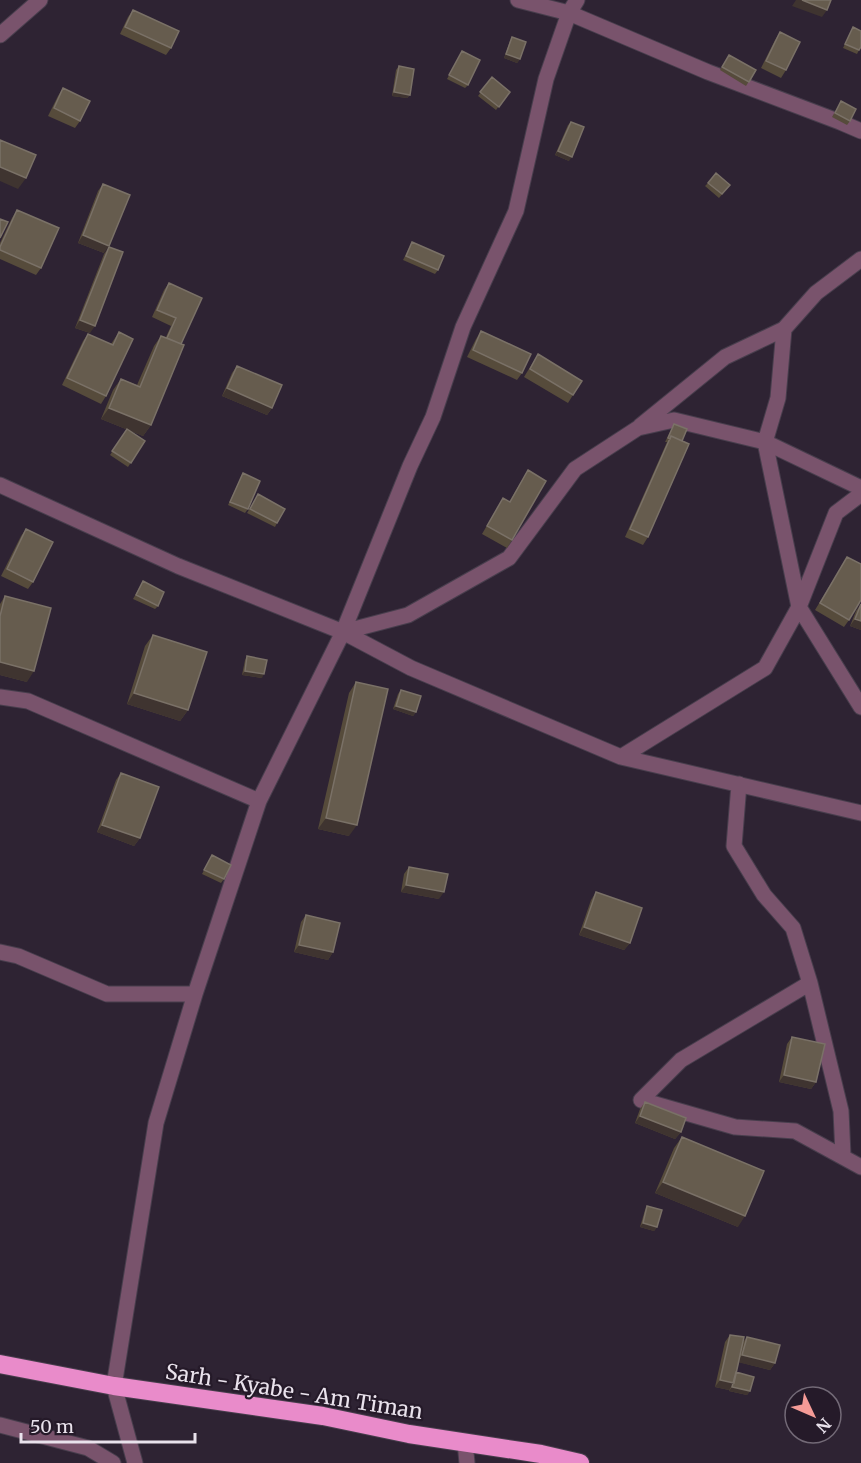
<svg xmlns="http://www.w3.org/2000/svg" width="861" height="1463" viewBox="0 0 861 1463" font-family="Merriweather,serif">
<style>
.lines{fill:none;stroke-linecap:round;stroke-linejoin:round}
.minor-casing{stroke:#483e4d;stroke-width:17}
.highway-casing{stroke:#483e4d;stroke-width:20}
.minor{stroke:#79536c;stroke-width:15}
.highway{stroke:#e98bca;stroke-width:18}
.wall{fill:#564b3b}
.shaded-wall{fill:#3f3430}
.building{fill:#665c4e;stroke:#7a7167;stroke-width:1.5}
.labels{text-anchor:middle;stroke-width:4.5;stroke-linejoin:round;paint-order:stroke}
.street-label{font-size:21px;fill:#e9e2ec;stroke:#251a29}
</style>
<rect width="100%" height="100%" fill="#2e2333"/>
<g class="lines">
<defs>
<path id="minor" d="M518 0 569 13 708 72 840 122 861 131
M0 35 40 0
M861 259 816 293 784 329 778 398 765 442 799 607 861 707
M640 426 725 357 784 329
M0 485 178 566 343 632 411 668 621 757 861 813
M343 632 408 615 509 558 575 469 638 428 674 420 765 442 861 488
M0 697 28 701 259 801
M621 757 765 668 799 607 836 513 861 494
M739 784 734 846 764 895 793 928 810 983 841 1111 843 1155
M0 952 18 956 107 994H195
M810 983 681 1060 641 1100 735 1127 795 1131 861 1167
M0 1425 88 1448 113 1463
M465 1442 467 1463
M135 1463 114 1386 156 1123 195 994 259 801 343 632 410 466 433 417 463 327 516 211 546 79 569 13 577 0"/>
<path id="highway" d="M0 1364 114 1386 323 1416 409 1434 541 1454 580 1463"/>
</defs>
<use href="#minor" class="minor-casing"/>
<use href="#highway" class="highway-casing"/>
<use href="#minor" class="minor"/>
<use href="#highway" class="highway"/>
</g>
<path class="wall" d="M133 10 171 48 166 55 120 34 128 17Z
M853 27 859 50 857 54 843 48Z
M780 32 786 70 781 78 761 68 775 40Z
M512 37 520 59 517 63 504 58 510 41Z
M462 51 468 85 465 88 447 79Z
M729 55 756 70 746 86 720 70Z
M399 66 410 95 407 98 392 96 396 70Z
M492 77 510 92 496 110 478 96Z
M63 88 80 121 75 128 48 116 58 96Z
M841 101 850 121 847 125 832 117Z
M571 122 569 161 555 155 568 125Z
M708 183 730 185 719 198 705 186Z
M103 184 104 253 78 243 98 191Z
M17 210 41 268 36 275 0 259V243L12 218Z
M412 242 438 270 435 274 403 260Z
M109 247 90 333 75 328 104 254Z
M169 283 181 344 151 425 143 436 101 419 113 390 121 379 137 385 154 346 161 336 166 337 171 326 152 317 164 290Z
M481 331 522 373 517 380 467 357 476 339Z
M119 332 106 396 101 404 62 385 83 341 88 334 111 344Z
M538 354 573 395 568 403 524 377Z
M237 366 272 408 267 415 222 396 232 373Z
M674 424 682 441 648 537 643 545 625 537 667 442H665Z
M127 429 145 441 128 467 110 455Z
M528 470 512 540 507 548 482 534 503 498 509 502Z
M243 473 248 509 245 513 228 505Z
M258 494 277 523 275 527 247 513Z
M26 529 33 582 28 589 1 576 21 536Z
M847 557 849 620 844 627 815 610Z
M143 581 158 606 155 609 133 599Z
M5 596 27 682 0 675V604Z
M861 604V630L850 626 856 611Z
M153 635 188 710 180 721 127 704 145 646Z
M247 656 262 678 242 675 245 660Z
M356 682 349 836 318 829 349 693Z
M401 690 416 712 413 716 393 709 398 694Z
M121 773 140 838 134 846 97 832 116 780Z
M212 855 224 879 221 883 202 874Z
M409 867 439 899 401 892 404 874Z
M596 892 630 943 624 950 579 935 591 900Z
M306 915 333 952 328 960 294 952 301 922Z
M792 1037 816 1082 811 1089 779 1082 787 1044Z
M645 1102 681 1132 675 1139 635 1123 640 1109Z
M682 1137 738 1227 655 1193 674 1148Z
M647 1206 657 1227 654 1231 640 1227 645 1210Z
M730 1335 743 1342 747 1337 775 1363 770 1370 739 1362 736 1372 750 1391 747 1395 729 1391 730 1388 729 1390 715 1387 725 1342Z"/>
<path class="shaded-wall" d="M796 0H802L827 10 822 17 792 6Z
M506 54 520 59 517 63 504 58Z
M394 92 410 95 407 98 392 96Z
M558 151 572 157 569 161 555 155Z
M0 167 26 178 18 189 0 181Z
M83 235 109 246 104 253 78 243Z
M80 320 95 326 90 333 75 328Z
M227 388 272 408 267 415 222 396Z
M109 408 151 425 143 436 101 419Z
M855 619 861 621V630L850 626Z
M0 662 34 671 27 682 0 675Z
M245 671 264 674 262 678 242 675Z
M134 693 188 710 180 721 127 704Z
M396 706 416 712 413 716 393 709Z
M326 818 357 825 349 836 318 829Z
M102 825 140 838 134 846 97 832Z
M406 885 444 892 439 899 401 892Z
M584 927 630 943 624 950 579 935Z
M299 945 333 952 328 960 294 952Z
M784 1075 816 1082 811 1089 779 1082Z
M640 1116 681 1132 675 1139 635 1123Z
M663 1182 745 1216 738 1227 655 1193Z
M643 1223 657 1227 654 1231 640 1227Z
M742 1355 775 1363 770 1370 737 1362Z
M720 1380 734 1383 729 1390 715 1387Z
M732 1387 750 1391 747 1395 729 1391Z"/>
<path class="building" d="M802 0H831L827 10Z
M133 10 179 31 171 48 125 27Z
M853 27 861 31V47L859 50 845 44Z
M780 32 800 42 786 70 766 61Z
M512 37 526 42 520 59 506 54Z
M462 51 480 60 468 85 449 75Z
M729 55 756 70 749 82 722 67Z
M399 66 414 69 410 95 394 92Z
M492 77 510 92 499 107 480 92Z
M63 88 90 101 80 121 54 108Z
M841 101 856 109 850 121 835 113Z
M571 122 584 127 572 157 558 151Z
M0 140 36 155 26 178 0 167Z
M716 173 730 185 722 194 708 183Z
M103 184 130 195 109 246 83 235Z
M17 210 59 228 41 268 0 250V247Z
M0 219 8 222 0 238Z
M412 242 444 256 438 270 406 256Z
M109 247 123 252 95 326 80 320Z
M169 283 202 298 181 344 167 338 176 318 157 310Z
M481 331 531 354 522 373 473 350Z
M119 332 133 339 106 396 67 378 88 334 113 345Z
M161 336 184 345 151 425 109 408 121 379 140 387Z
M538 354 582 381 573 395 530 369Z
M237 366 282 385 272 408 227 388Z
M674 424 687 429 682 441 671 436 670 439 668 438Z
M127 429 145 441 131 463 112 451Z
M671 436 689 444 648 537 630 529Z
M528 470 546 481 512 540 487 526 503 498 510 502Z
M243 473 260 481 248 509 230 502Z
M258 494 285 509 277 523 250 509Z
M26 529 53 542 33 582 7 569Z
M847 557 861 564V600L849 620 820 603Z
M143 581 164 592 158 606 136 595Z
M5 596 51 608 34 671 0 662V616Z
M861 604V621L855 619Z
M153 635 207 652 188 710 134 693Z
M247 656 267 660 264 674 245 671Z
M356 682 388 689 357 825 326 818Z
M401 690 421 696 416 712 396 706Z
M121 773 159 787 140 838 102 825Z
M212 855 231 865 224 879 204 870Z
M409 867 448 874 444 892 406 885Z
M596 892 642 908 630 943 584 927Z
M306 915 340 923 333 952 299 945Z
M792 1037 825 1044 816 1082 784 1075Z
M645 1102 686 1118 681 1132 640 1116Z
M682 1137 764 1171 745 1216 663 1182Z
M647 1206 662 1210 657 1227 643 1223Z
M730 1335 744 1337 734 1383 720 1380Z
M747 1337 780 1345 775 1363 742 1355Z
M736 1372 754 1377 750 1391 732 1387Z"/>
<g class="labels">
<g class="street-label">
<text transform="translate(294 1392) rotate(9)" y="7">Sarh - Kyabe - Am Timan</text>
</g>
</g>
<g transform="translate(813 1415) rotate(134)"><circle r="28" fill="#251a29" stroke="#736a77" stroke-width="1.5"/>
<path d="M0-4.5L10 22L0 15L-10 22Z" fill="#f59b97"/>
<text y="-9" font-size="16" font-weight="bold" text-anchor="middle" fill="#e9e2ec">N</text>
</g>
<path d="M21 1433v9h174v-9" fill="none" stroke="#e9e2ec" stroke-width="3"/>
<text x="30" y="1433" font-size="18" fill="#e9e2ec" stroke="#251a29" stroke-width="4.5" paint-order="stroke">50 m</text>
</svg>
